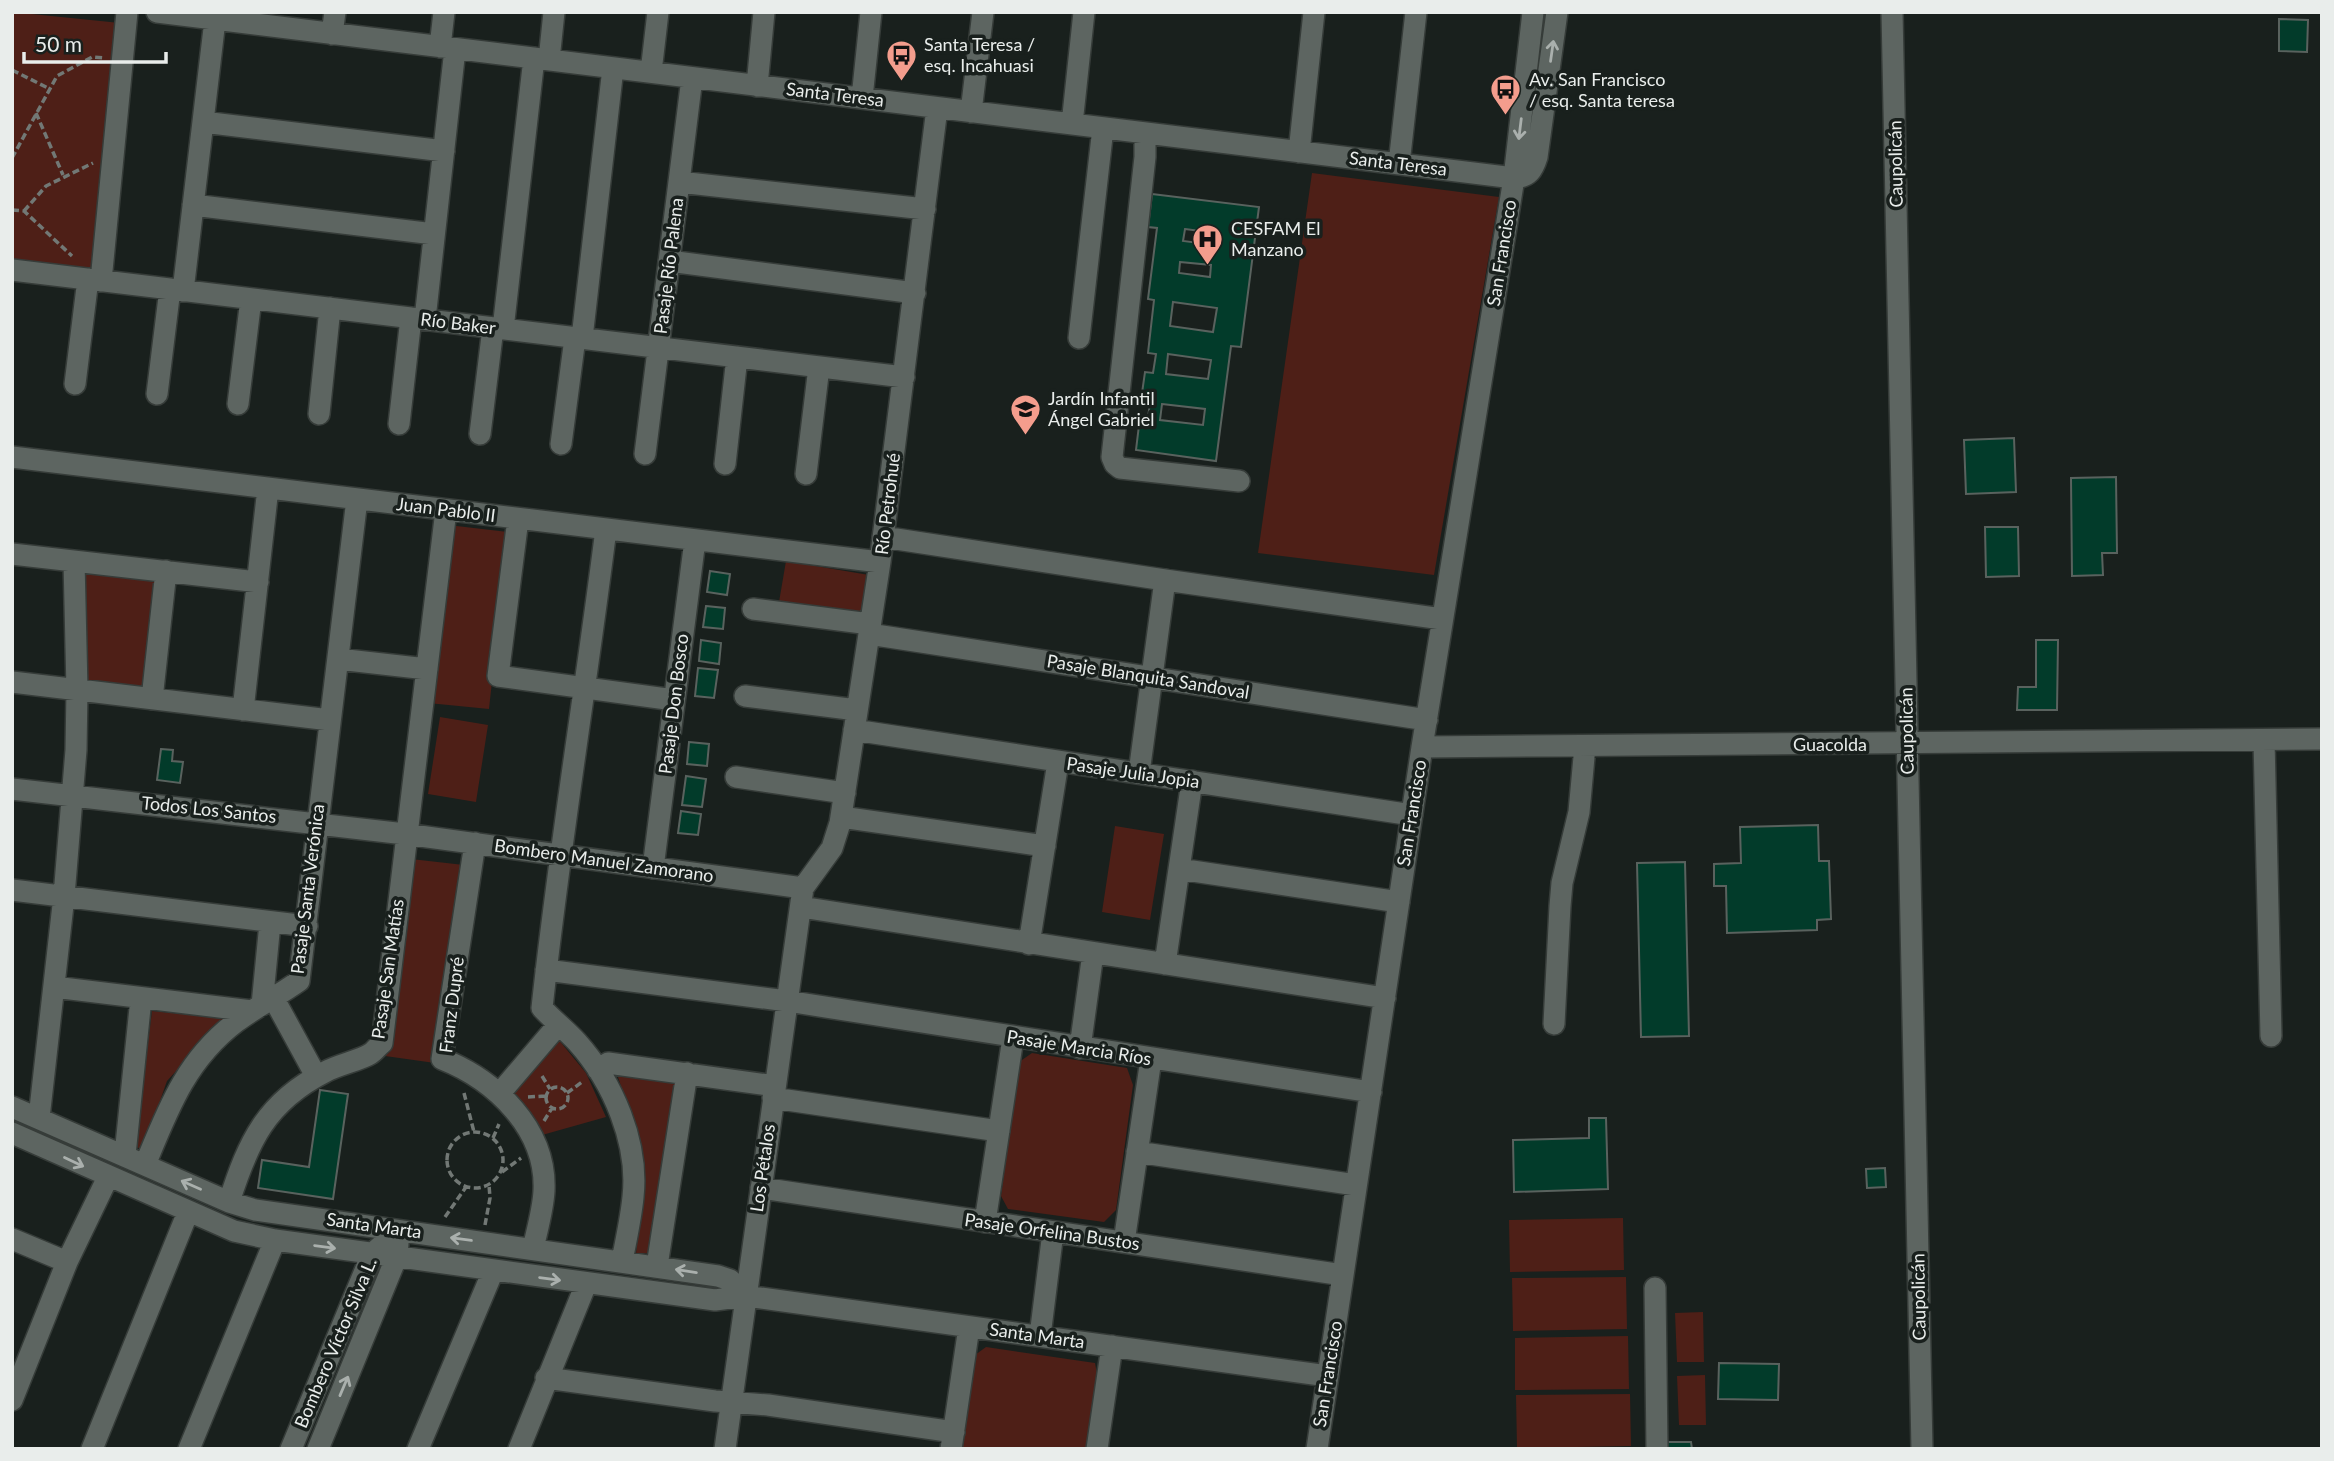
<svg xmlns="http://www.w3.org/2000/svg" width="2334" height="1461" viewBox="0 0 2334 1461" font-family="Lato,sans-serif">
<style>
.green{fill:#4e1f17}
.building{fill:#023b2a;stroke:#59625e;stroke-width:2;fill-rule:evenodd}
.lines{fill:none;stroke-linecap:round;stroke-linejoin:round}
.minor-casing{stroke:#363c39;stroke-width:24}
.path{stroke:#727875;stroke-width:3.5;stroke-dasharray:7 3.5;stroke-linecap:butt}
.minor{stroke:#5d6561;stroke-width:21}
.oneway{stroke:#aab0ad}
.labels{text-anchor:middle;stroke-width:7;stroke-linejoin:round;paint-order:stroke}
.poi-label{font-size:18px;fill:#e9edeb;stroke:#19201d;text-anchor:start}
.street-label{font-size:18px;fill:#e9edeb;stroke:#19201d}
</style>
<rect width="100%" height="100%" fill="#19201d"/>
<path class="green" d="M12 12 120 23 93 278 12 266Z
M1312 173 1499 197 1434 575 1258 553Z
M448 525 508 532 489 709 428 703Z
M786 561 869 575 862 616 779 602Z
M81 572 159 582 146 691 86 681Z
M440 717 488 725 476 802 428 794Z
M1115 826 1164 834 1150 920 1102 912Z
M411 859 464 865 435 1063 385 1056Z
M152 1011 232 1019 207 1037 167 1081 143 1149 135 1147Z
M558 1039 586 1073 606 1117 535 1137 509 1091Z
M1032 1053 1127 1068 1133 1085 1116 1210 1104 1222 1008 1209 1001 1196 1019 1062Z
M617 1074 677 1084 650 1253 636 1254 644 1173 629 1111Z
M1623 1218 1624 1270 1510 1272 1509 1220Z
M1626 1277 1627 1329 1513 1331 1512 1278Z
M1703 1312 1704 1362H1677L1675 1313Z
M1628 1336 1629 1389 1515 1390V1338Z
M986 1347 1095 1363 1098 1379 1087 1449H962L975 1355Z
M1705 1375 1706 1425H1679L1677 1376Z
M1630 1394 1631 1446 1517 1448 1516 1395Z"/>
<path class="building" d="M2279 19 2308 20 2307 52 2279 51Z
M1152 194 1259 207 1241 347 1231 346 1216 461 1136 450 1140 417 1148 418 1150 402 1141 400 1145 372 1153 373 1156 354 1148 353 1154 300 1148 299 1157 228 1148 227ZM1185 229 1216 233 1214 245 1183 241ZM1180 262 1211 265 1210 277 1179 273ZM1173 302 1217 308 1213 332 1170 326ZM1168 354 1211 360 1208 379 1166 374ZM1162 404 1205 409 1203 425 1160 420Z
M2014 438 2016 492 1966 494 1964 440Z
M2116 477 2117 553H2102L2103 575 2072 576 2071 478Z
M1985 527H2018L2019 576 1986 577Z
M710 571 730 574 727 595 707 592Z
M706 606 725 608 723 629 703 627Z
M701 640 721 643 719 664 699 661Z
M2036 640H2058L2057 710H2017L2018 687H2036Z
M698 668 718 670 714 698 695 696Z
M689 742 709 744 707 766 687 764Z
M161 749 173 750 172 761 183 762 180 783 157 780Z
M686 776 706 779 702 807 682 805Z
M681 811 701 814 698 835 678 833Z
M1818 825 1819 861H1829L1831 919 1817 920V930L1727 933 1726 886H1714V864L1741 863 1740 827Z
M1685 862 1689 1036 1641 1037 1637 863Z
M320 1090 348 1094 333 1199 258 1188 262 1160 309 1167Z
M1589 1118H1606L1608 1189 1514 1192 1513 1140 1589 1138Z
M1885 1168 1886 1187 1867 1188 1866 1169Z
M1719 1363 1779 1364 1778 1400 1718 1399Z
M1667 1442H1691L1692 1449H1667Z"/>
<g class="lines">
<defs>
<path id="minor" d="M157 12 1514 178C1529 177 1533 170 1537 157L1557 12
M1892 12 1922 1449
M332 34 335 12
M440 47 444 12
M549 60 554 12
M651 72 658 12
M757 86 764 12
M862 98 871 12
M971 112 983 12
M203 122 444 151
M1072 124 1084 12
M1145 133V157L1112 457 1115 464 1120 468 1239 481
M1299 152 1314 12
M1399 164 1416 12
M679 182 925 209
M193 205 434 234
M669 261 915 293
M12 270 904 377
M101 281 127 12
M183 291 215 20
M425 319 455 49
M503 329 534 58
M582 338 613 68
M1079 338 1103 128
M75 384 88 279
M157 394 170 289
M238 404 251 299
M319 414 330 308
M399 424 411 318
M480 434 493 328
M561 444 575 338
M645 454 692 78
M12 457 880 562
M725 464 737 357
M806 474 819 367
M518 519 498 676 674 700
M606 529C586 689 559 848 542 1008 553 1020 566 1030 577 1042 613 1082 639 1143 633 1197 631 1218 626 1240 622 1261
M883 537 1165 580 1442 619
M12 554 258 582
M753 609 870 624
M869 634 1427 720
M338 659 427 669
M12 682 330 720
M745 696 857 710
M152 699 166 571
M243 710 268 488
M854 730 1412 815
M2264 740 2271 1036
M1422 747 2322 739
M1139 773 1165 580
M736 777 845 793
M12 789 405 834 803 888
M841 817 1045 846
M475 843 442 1059C495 1080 547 1129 544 1191 543 1210 537 1230 533 1249
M653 868 695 540
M1179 869 1399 902
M12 890 307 926
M801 907 1385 998
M1029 944 1058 762
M1165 964 1192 781
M546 970 787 1001 1371 1092
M54 987 252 1011
M274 999 316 1076
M262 1005 270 923
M1554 1024 1560 906 1562 883 1579 812 1585 746
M1080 1048 1093 953
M598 1070 608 1063 775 1086
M500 1093 558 1025
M773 1098 999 1131
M12 1107 229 1202 255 1210 718 1276 730 1280 746 1296
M39 1118 64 896 76 750 77 690 74 561
M12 1133 234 1231 275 1240 715 1300 746 1296 1328 1376
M1137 1152 1356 1185
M125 1155 141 998
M145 1165C168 1109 186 1060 236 1022 256 1007 278 996 299 981L357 499
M761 1188 1343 1275
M229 1202C248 1142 266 1102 325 1072 337 1065 361 1060 370 1054 374 1052 378 1046 382 1043L446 510
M985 1222 1013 1038
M12 1239 67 1262
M1124 1242 1151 1059
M657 1266 687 1073
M1655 1288 1657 1449
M1040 1336 1053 1232
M546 1378 715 1401 768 1405 954 1432
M12 1400 67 1262 108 1177
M92 1449 188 1212
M189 1449 275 1240
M291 1449 372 1254 382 1245
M318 1449 397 1256 398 1243
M418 1449 493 1271
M519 1449 586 1284
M725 1449 803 888 832 848 840 823 880 562 937 108
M951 1449 969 1327
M1097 1449 1112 1346
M1317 1449 1422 747 1514 178 1533 12"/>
</defs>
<use href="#minor" class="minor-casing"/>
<path class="path" d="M12 70 50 89
M36 113 63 175
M12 158 57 76 92 57 104 58
M12 210 24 211 72 256
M24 211 46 186 93 163
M542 1076 550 1089
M546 1098a11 11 0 1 1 22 0a11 11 0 1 1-22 0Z
M464 1093 474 1132
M567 1093 582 1082
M528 1097 545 1096
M544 1121 552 1108
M447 1160a28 28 0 1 1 56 0a28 28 0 1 1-56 0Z
M493 1138 499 1124
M502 1172 521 1158
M445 1217 466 1187
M485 1225 490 1198 489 1185"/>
<use href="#minor" class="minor"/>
</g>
<defs><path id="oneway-shaft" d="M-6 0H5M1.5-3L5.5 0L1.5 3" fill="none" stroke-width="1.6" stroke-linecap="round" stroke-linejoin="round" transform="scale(1.75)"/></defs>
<g class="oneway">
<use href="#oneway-shaft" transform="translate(1552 51) rotate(-82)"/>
<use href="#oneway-shaft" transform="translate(1520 129) rotate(97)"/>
<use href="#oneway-shaft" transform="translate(74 1162) rotate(25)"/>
<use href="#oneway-shaft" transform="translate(191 1185) rotate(-156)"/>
<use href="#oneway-shaft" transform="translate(461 1239) rotate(-172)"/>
<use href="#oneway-shaft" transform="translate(325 1247) rotate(8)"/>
<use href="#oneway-shaft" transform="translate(686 1271) rotate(-171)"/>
<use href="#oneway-shaft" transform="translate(550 1279) rotate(8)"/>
<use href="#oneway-shaft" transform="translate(344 1386) rotate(-67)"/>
</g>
<defs>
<symbol id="bus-pin" viewBox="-11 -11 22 30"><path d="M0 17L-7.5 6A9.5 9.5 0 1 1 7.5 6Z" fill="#f49d8d" stroke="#19201d"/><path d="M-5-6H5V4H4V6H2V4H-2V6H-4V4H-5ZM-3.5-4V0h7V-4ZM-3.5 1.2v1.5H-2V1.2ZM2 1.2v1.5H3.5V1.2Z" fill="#111"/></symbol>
<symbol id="hospital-pin" viewBox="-11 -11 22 30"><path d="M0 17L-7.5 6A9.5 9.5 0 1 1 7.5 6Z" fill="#f49d8d" stroke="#19201d"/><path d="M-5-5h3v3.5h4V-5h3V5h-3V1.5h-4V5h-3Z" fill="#111"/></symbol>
<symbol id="school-pin" viewBox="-11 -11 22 30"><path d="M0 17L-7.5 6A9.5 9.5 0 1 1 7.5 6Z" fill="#f49d8d" stroke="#19201d"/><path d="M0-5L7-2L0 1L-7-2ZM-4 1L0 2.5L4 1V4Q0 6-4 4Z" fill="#111"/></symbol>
</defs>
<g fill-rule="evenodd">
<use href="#bus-pin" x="884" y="38" width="35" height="47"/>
<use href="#bus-pin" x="1488" y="72" width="35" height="47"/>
<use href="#hospital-pin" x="1190" y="222" width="35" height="47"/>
<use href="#school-pin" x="1008" y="392" width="35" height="47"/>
</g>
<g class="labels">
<g class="poi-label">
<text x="924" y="51">Santa Teresa /<tspan x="924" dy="21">esq. Incahuasi</tspan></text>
<text x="1529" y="86">Av. San Francisco<tspan x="1529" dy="21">/ esq. Santa teresa</tspan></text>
<text x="1231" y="235">CESFAM El<tspan x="1231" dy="21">Manzano</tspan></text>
<text x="1048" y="405">Jardín Infantil<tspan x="1048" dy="21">Ángel Gabriel</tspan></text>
</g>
<g class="street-label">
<text transform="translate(835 95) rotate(7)" y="6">Santa Teresa</text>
<text transform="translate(1398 164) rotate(7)" y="6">Santa Teresa</text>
<text transform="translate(1896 164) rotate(-91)" y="6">Caupolicán</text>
<text transform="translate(1502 253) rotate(-81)" y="6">San Francisco</text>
<text transform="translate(669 266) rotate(-83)" y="6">Pasaje Río Palena</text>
<text transform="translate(458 324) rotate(7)" y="6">Río Baker</text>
<text transform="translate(888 504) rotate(-83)" y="6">Río Petrohué</text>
<text transform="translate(446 510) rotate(7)" y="6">Juan Pablo II</text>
<text transform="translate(1148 677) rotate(9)" y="6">Pasaje Blanquita Sandoval</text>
<text transform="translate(674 704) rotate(-83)" y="6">Pasaje Don Bosco</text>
<text transform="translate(1907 731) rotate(-91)" y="6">Caupolicán</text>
<text x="1830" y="751">Guacolda</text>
<text transform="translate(1133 773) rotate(8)" y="6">Pasaje Julia Jopia</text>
<text transform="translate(209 810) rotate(6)" y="6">Todos Los Santos</text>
<text transform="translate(1412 813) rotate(-81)" y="6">San Francisco</text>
<text transform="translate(604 861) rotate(8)" y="6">Bombero Manuel Zamorano</text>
<text transform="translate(308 889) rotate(-83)" y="6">Pasaje Santa Verónica</text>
<text transform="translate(388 969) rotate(-82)" y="6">Pasaje San Matías</text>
<text transform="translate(452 1005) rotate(-83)" y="6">Franz Dupré</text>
<text transform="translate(1079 1048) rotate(9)" y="6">Pasaje Marcia Ríos</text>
<text transform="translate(763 1168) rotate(-82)" y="6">Los Pétalos</text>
<text transform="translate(374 1226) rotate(8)" y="6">Santa Marta</text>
<text transform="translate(1052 1232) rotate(8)" y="6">Pasaje Orfelina Bustos</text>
<text transform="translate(1919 1297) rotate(-91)" y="6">Caupolicán</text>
<text transform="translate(1037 1336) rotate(8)" y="6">Santa Marta</text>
<text transform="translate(336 1343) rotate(-67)" y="6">Bombero Víctor Silva L.</text>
<text transform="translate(1328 1374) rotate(-81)" y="6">San Francisco</text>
</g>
</g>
<rect width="2334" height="1461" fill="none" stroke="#e9edeb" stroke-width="28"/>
<path d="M24 52v10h142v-10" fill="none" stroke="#e9edeb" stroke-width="3.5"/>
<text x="35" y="52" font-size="21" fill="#e9edeb" stroke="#19201d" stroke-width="5" paint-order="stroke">50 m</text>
</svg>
